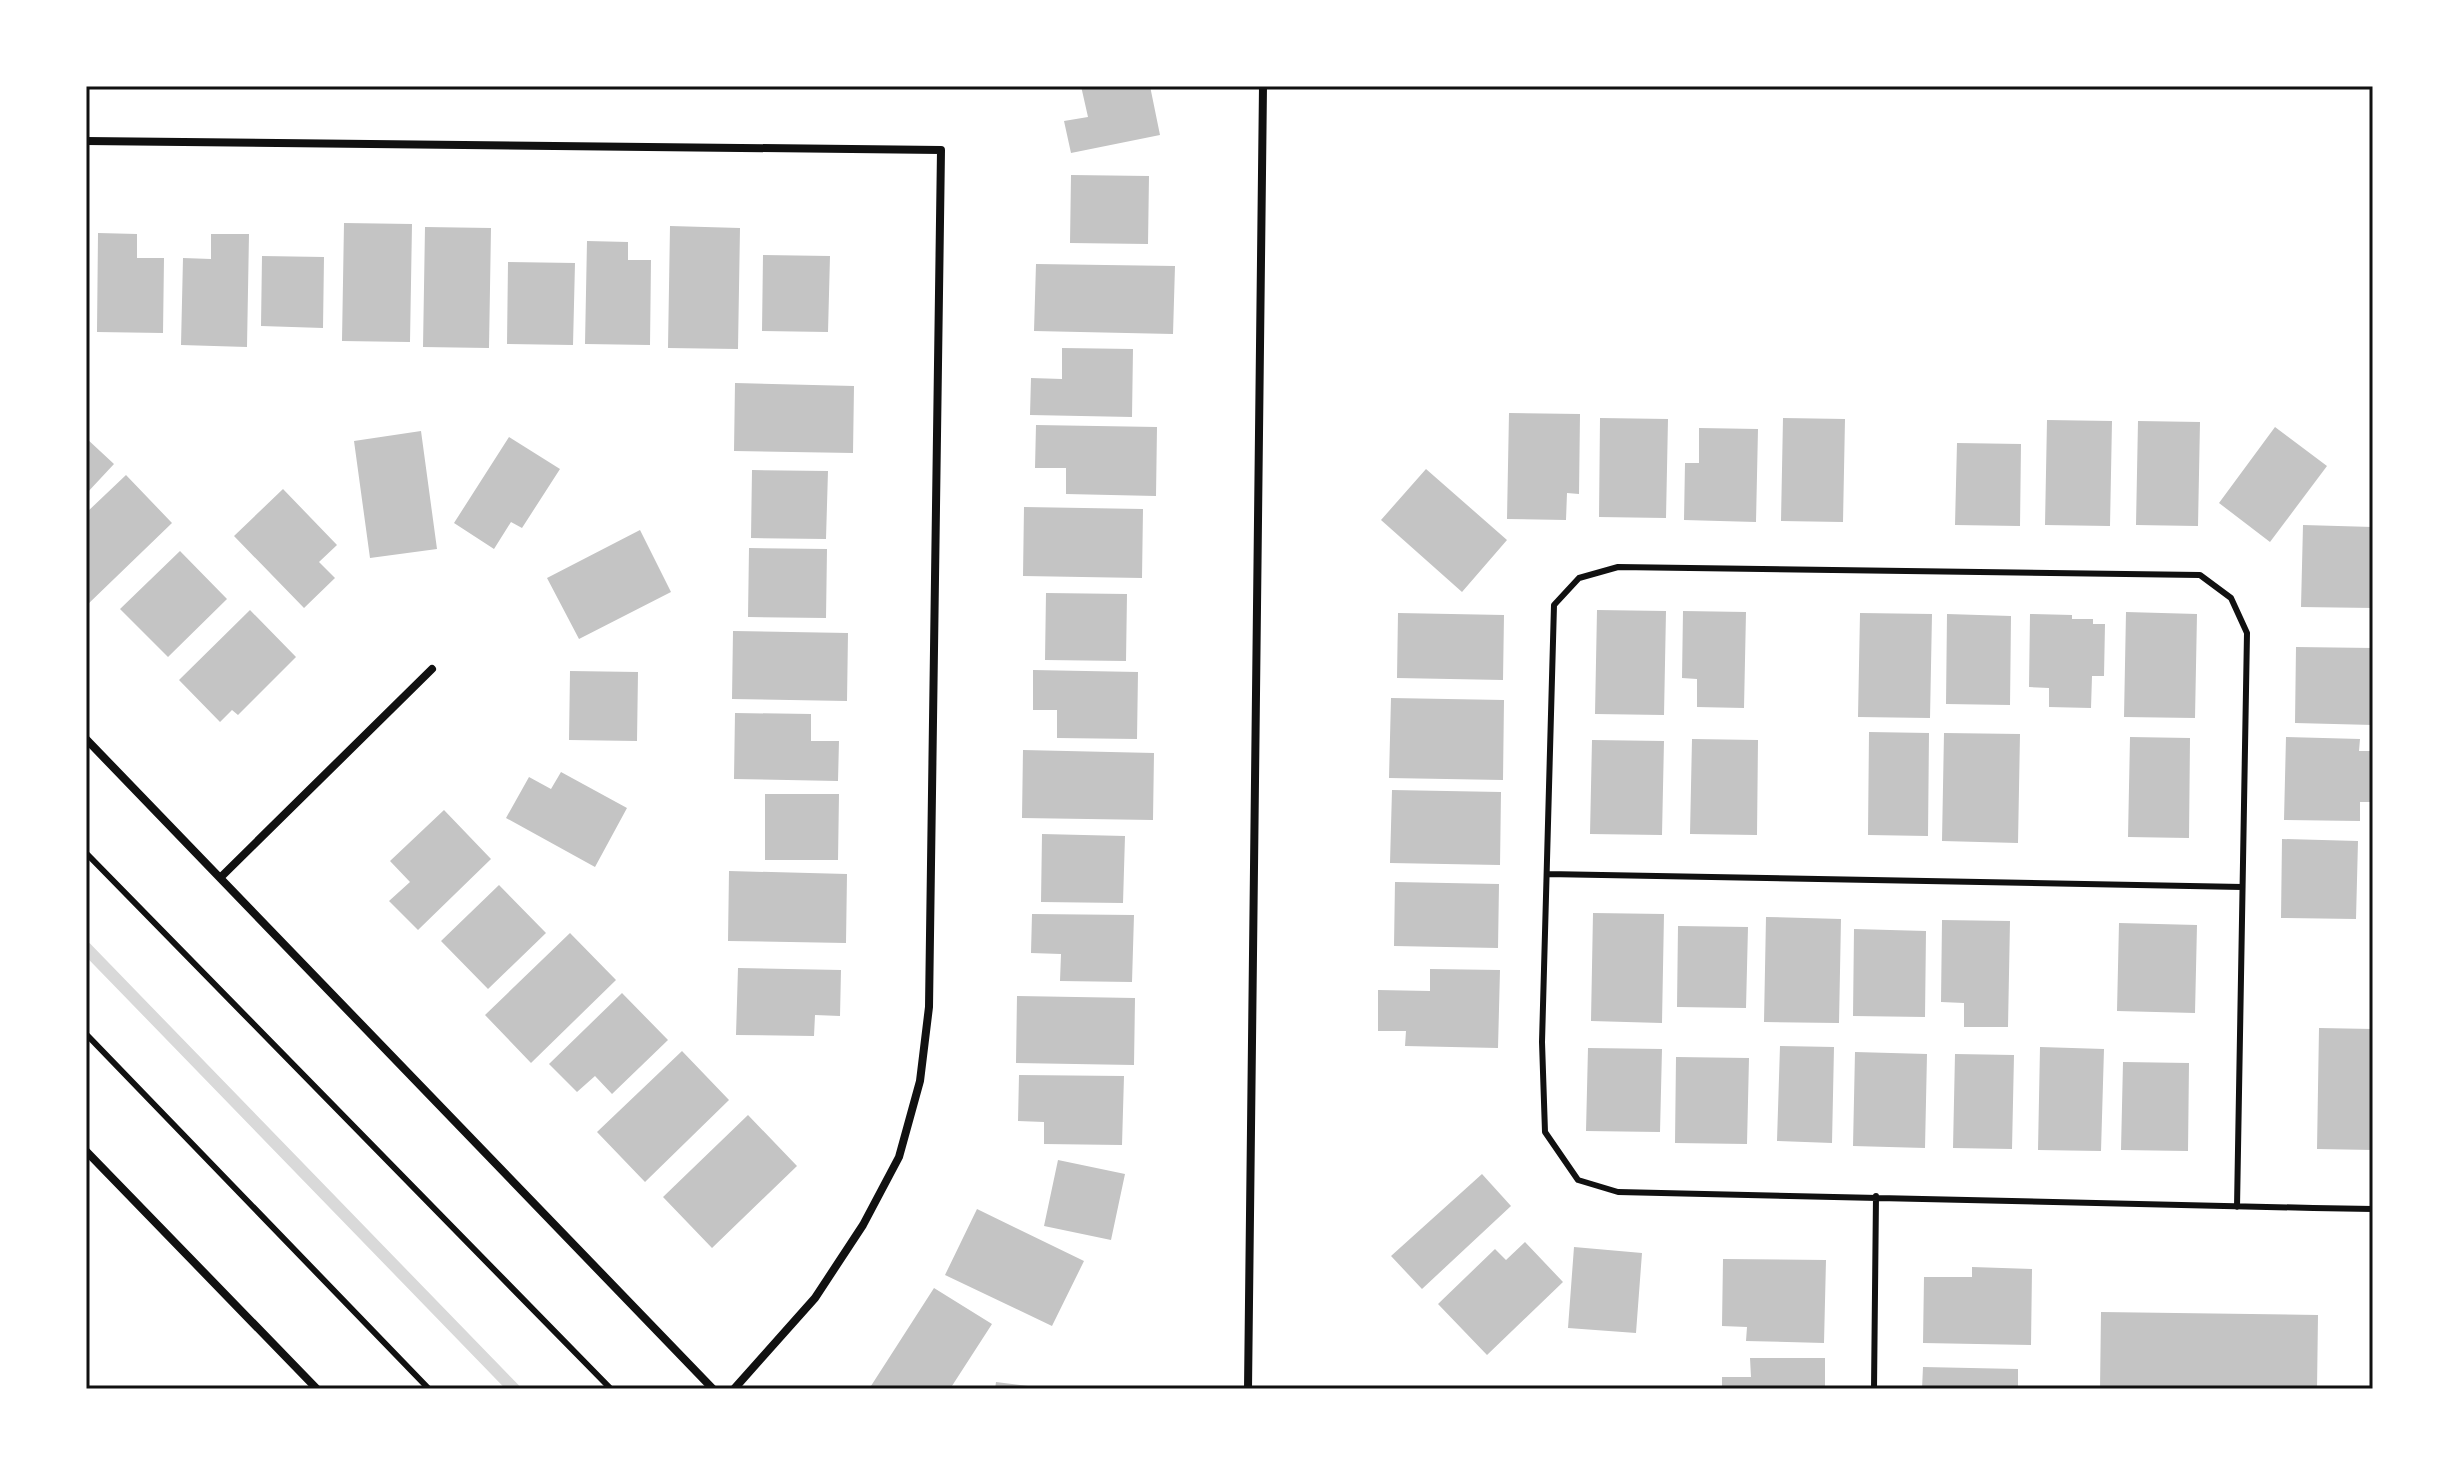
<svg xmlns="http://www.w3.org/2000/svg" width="2459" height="1475" viewBox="0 0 2459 1475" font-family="'Nunito Sans',sans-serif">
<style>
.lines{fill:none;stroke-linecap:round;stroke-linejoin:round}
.stream{stroke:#d9d9d9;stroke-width:12}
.building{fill:#c4c4c4}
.service{stroke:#111;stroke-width:6}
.minor{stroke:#111;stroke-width:8}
.neatline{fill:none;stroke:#111;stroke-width:3}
</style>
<rect width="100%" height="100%" fill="#fff"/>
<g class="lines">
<path class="stream" d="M86 948 514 1389"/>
</g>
<path class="building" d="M1081 86H1150L1160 135 1071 153 1064 121 1088 117Z
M1071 175 1149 176 1148 244 1070 243Z
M344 223 412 224 410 342 342 341Z
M670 226 740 228 738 349 668 348Z
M425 227 491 228 489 348 423 347Z
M98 233 137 234V258H164L163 333 97 332Z
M211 234H249L247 347 181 345 183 258 211 259Z
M587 241 628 242V260H651L650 345 585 344Z
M763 255 830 256 828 332 762 331Z
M262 256 324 257 323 328 261 326Z
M508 262 575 263 573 345 507 344Z
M1036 264 1175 266 1173 334 1034 331Z
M1062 348 1133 349 1132 417 1030 415 1031 378 1062 379Z
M735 383 854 386 853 453 734 451Z
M1509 413 1580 414 1579 494 1567 493 1566 520 1507 519Z
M1600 418 1668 419 1666 518 1599 517Z
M1783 418 1845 419 1843 522 1781 521Z
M2047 420 2112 421 2110 526 2045 525Z
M2138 421 2200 422 2198 526 2136 525Z
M1036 425 1157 427 1156 496 1066 494V468H1035Z
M2275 427 2327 466 2270 542 2219 503Z
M1699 428 1758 429 1756 522 1684 520 1685 463H1699Z
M421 431 437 549 370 558 354 441Z
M509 437 560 469 522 528 511 522 494 549 454 523Z
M86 438 114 464 86 494Z
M1957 443 2021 444 2020 526 1955 525Z
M1426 469 1507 540 1462 592 1381 520Z
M752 470 828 471 826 539 751 538Z
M126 475 172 523 86 606V513Z
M283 489 337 545 319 562 335 578 304 608 234 536Z
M1024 507 1143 509 1142 578 1023 576Z
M2303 525 2373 527V608L2301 607Z
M640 530 671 592 579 639 547 578Z
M749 548 827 549 826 618 748 617Z
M180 551 227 599 168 657 120 609Z
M1046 593 1127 594 1126 661 1045 660Z
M250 610 296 657 238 715 232 710 220 722 179 680Z
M1597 610 1666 611 1664 715 1595 714Z
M1683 611 1746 612 1744 708 1697 707V679L1682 678Z
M2126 612 2197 614 2195 718 2124 717Z
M1398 613 1504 615 1503 680 1397 678Z
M1860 613 1932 614 1930 718 1858 717Z
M1947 614 2011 616 2010 705 1946 704Z
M2030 614 2072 615V619H2093V624H2105L2104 676H2092L2091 708 2049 707V688L2029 687Z
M733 631 848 633 847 701 732 699Z
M2296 647 2373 648V725L2295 723Z
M1033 670 1138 672 1137 739 1057 738V710H1033Z
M570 671 638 672 637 741 569 740Z
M1391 698 1504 700 1503 780 1389 778Z
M735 713 811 714V741H839L838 781 734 779Z
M1869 732 1929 733 1928 836 1868 835Z
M1944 733 2020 734 2018 843 1942 841Z
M2130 737 2190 738 2189 838 2128 837Z
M2286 737 2360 739 2359 751H2373V802H2360V821L2284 820Z
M1692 739 1758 740 1757 835 1690 834Z
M1592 740 1664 741 1662 835 1590 834Z
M1023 750 1154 753 1153 820 1022 818Z
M561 772 627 808 595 867 506 818 529 777 551 789Z
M1392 790 1501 792 1500 865 1390 863Z
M765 794H839L838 860H765Z
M444 810 491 859 418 930 389 901 410 882 390 861Z
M1042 834 1125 836 1123 903 1041 902Z
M2282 839 2358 841 2356 919 2281 918Z
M729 871 847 874 846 943 728 941Z
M1395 882 1499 884 1498 948 1394 946Z
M499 885 546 933 488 989 441 941Z
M1593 913 1664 914 1662 1023 1591 1021Z
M1032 914 1134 915 1132 982 1060 981 1061 954 1031 953Z
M1766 917 1841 919 1839 1023 1764 1022Z
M1942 920 2010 921 2008 1027H1964V1003L1941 1002Z
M2119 923 2197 925 2195 1013 2117 1011Z
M1678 926 1748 927 1746 1008 1677 1007Z
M1854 929 1926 931 1925 1017 1853 1016Z
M570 933 616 980 531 1063 485 1015Z
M738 968 841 970 840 1016 815 1015 814 1036 736 1035Z
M1430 969 1500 970 1498 1048 1405 1046 1406 1031H1378V990L1430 991Z
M622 993 668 1040 612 1094 595 1076 577 1092 549 1064Z
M1017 996 1135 998 1134 1065 1016 1063Z
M2319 1028 2373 1029V1150L2317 1149Z
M1780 1046 1834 1047 1832 1143 1777 1141Z
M2040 1047 2104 1049 2101 1151 2038 1150Z
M1588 1048 1662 1049 1660 1132 1586 1131Z
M682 1051 729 1100 645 1182 597 1132Z
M1855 1052 1927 1054 1925 1148 1853 1146Z
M1955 1054 2014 1055 2012 1149 1953 1148Z
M1676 1057 1749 1058 1747 1144 1675 1143Z
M2123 1062 2189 1063 2188 1151 2121 1150Z
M1019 1075 1124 1076 1122 1145 1044 1144V1122L1018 1121Z
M748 1115 797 1166 712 1248 663 1197Z
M1058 1160 1125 1174 1111 1240 1044 1226Z
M1482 1174 1511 1206 1422 1289 1391 1256Z
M977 1209 1084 1261 1052 1326 945 1275Z
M1525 1242 1563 1282 1487 1355 1438 1304 1495 1249 1506 1260Z
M1574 1247 1642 1253 1636 1333 1568 1328Z
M1723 1259 1826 1260 1824 1343 1746 1341 1747 1327 1722 1326Z
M1972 1267 2032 1269 2031 1345 1923 1343 1924 1277H1972Z
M934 1288 992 1324 950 1389H869Z
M2101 1312 2318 1315 2317 1389H2100Z
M1750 1358H1825V1389H1722V1377H1751Z
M1923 1367 2018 1369V1389H1922Z
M996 1382 1036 1387V1389H995Z"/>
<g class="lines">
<path class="service" d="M86 853 611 1389
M1547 874 2242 887
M86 1034 429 1389
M2237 1207 2247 633 2231 598 2200 575 1618 567 1579 578 1554 605 1542 1042 1545 1132 1578 1180 1618 1192C1869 1196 2121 1205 2373 1209
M1874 1389 1876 1196"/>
<path class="minor" d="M86 141 941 150 929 1007 920 1081 899 1157 863 1225 815 1298 734 1389
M86 739 713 1389
M221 877 432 669
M86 1151 317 1389
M1248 1389 1263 86"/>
</g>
<rect width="2459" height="1475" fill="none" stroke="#ffffff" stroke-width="176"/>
<rect x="88" y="88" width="2283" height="1299" class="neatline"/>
</svg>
